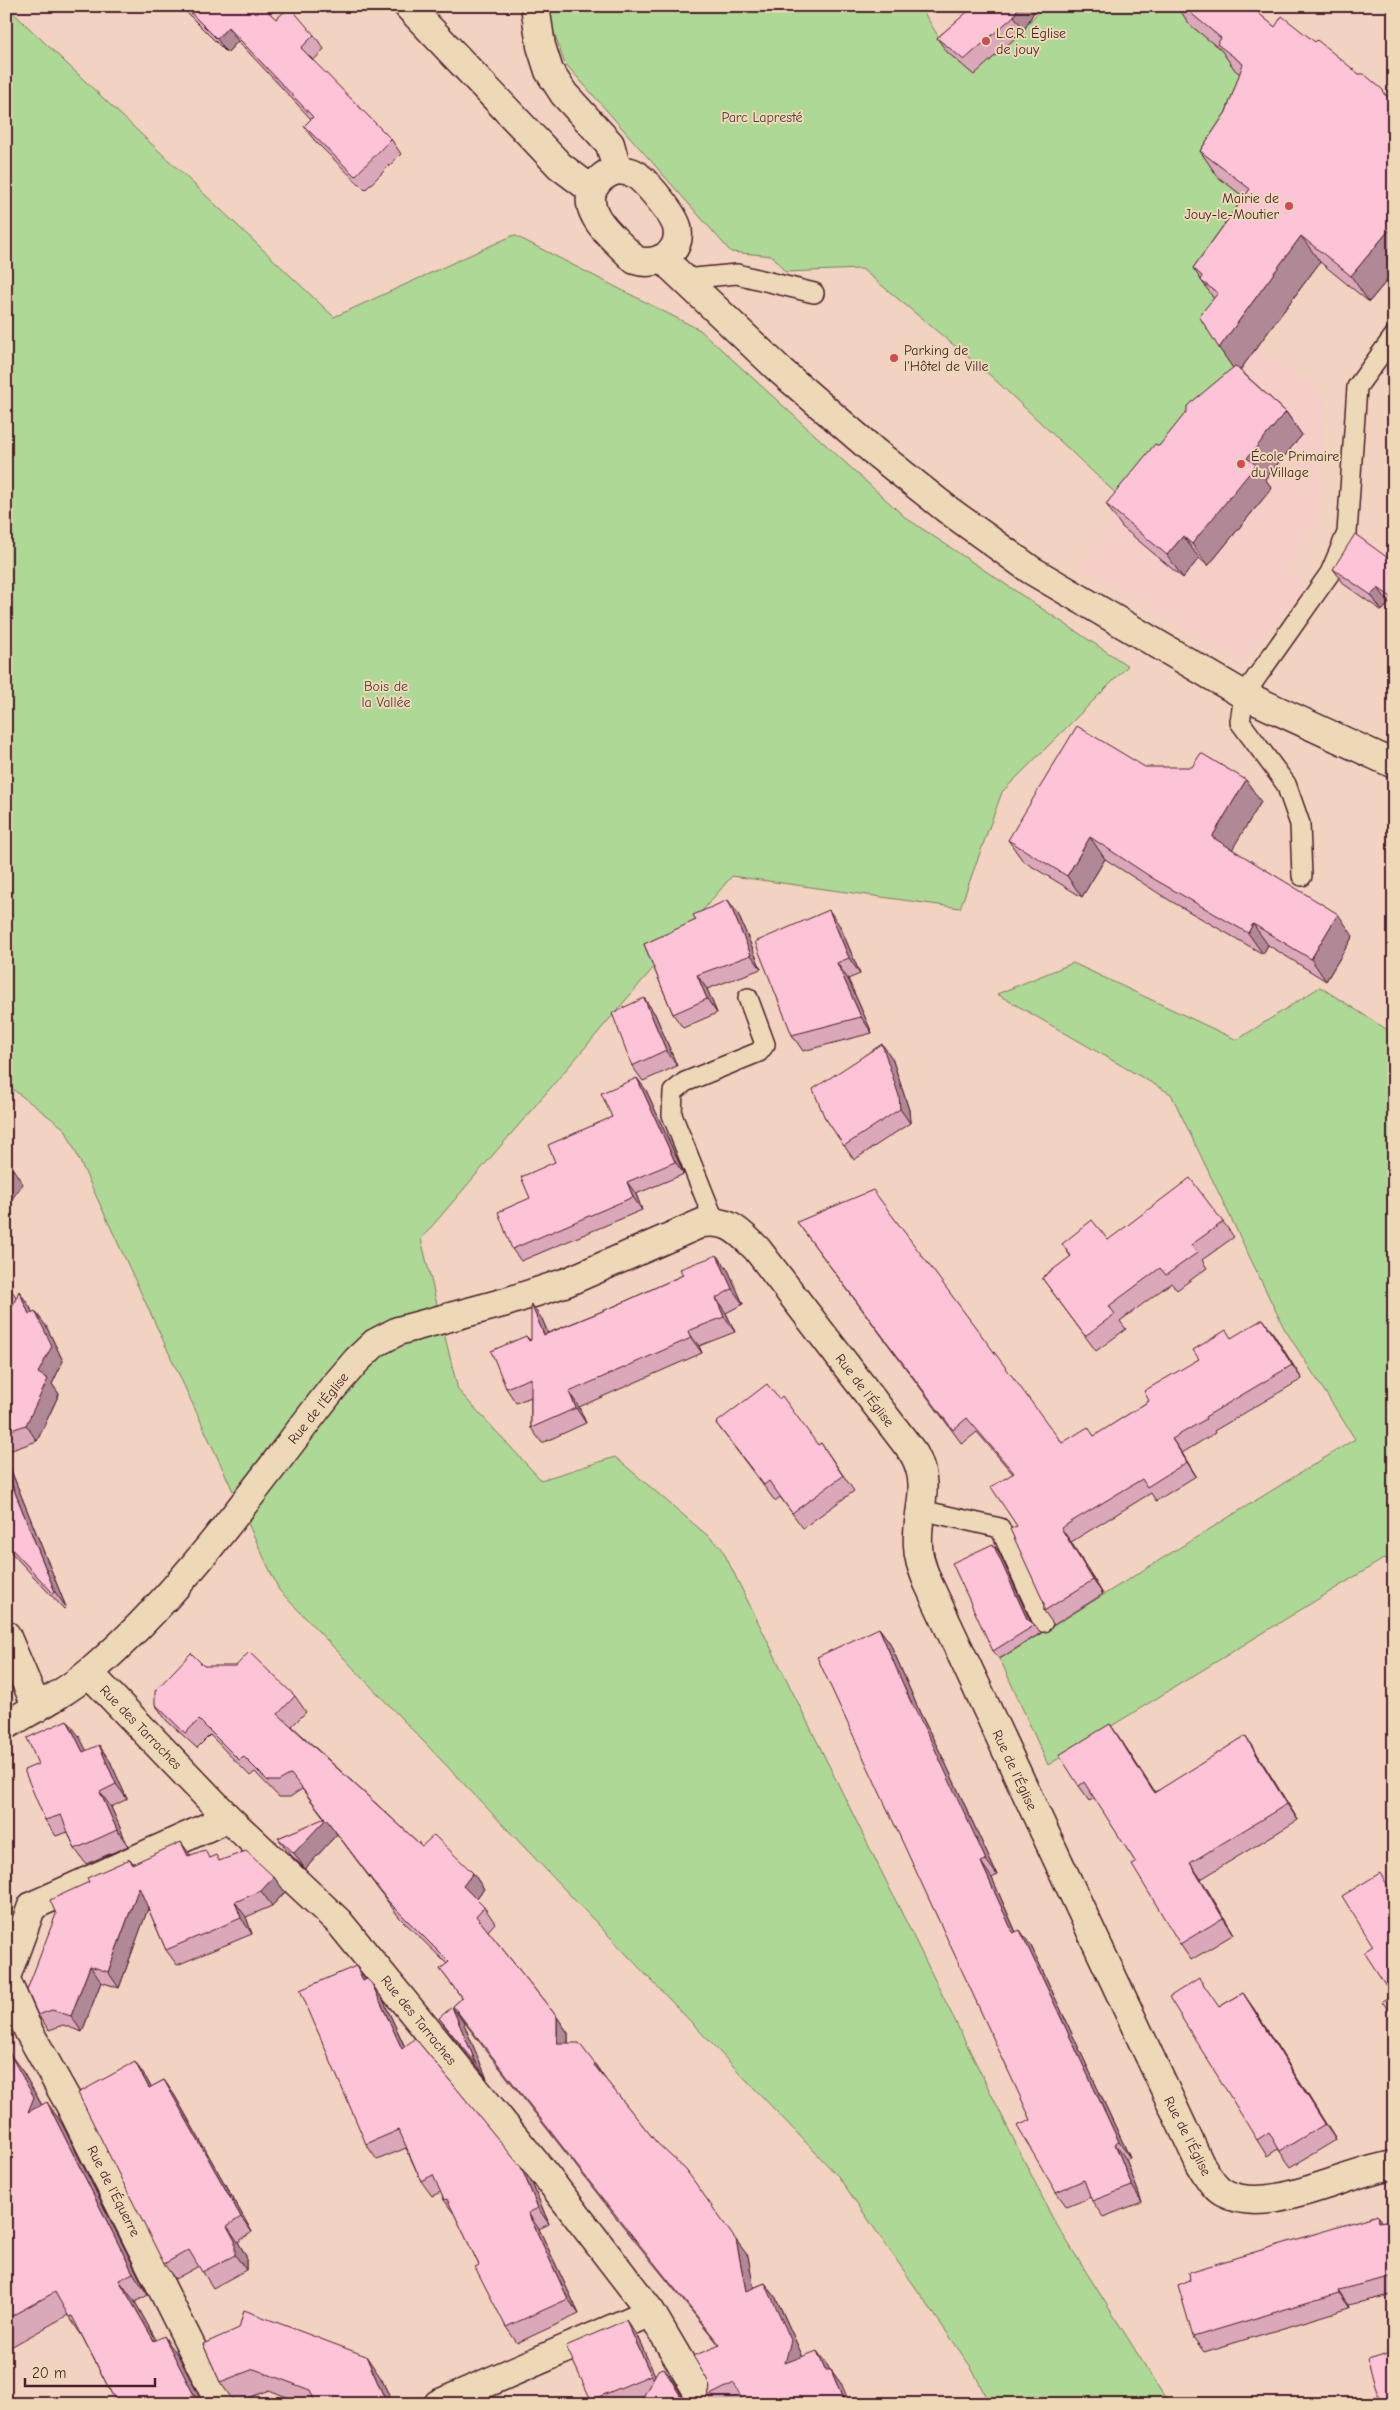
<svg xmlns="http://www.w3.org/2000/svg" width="1400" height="2410" viewBox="0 0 1400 2410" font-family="'Comic Neue',sans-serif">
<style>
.built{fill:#f5cec8}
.green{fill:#aed895;stroke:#7c7c60}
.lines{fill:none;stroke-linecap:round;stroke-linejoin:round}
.lane-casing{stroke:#4a1f2b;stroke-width:22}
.street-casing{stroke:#4a1f2b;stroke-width:31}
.lane{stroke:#edd9b7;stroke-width:19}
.street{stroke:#edd9b7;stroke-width:28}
.wall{fill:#daa8b9;stroke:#4a1f2b}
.shaded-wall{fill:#b18896;stroke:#4a1f2b}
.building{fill:#fdc3d7;stroke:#4a1f2b}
.poi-dot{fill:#d1495b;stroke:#edd9b7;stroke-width:2}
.labels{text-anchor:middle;stroke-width:4;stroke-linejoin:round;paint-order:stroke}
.poi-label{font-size:14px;fill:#4a1f2b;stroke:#edd9b7;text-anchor:start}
.park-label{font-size:14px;fill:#593b3b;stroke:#edd9b7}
.street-label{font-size:14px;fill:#4a1f2b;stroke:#edd9b7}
</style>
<rect width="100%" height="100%" fill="#f2d2c1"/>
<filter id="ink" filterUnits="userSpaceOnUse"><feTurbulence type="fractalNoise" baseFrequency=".02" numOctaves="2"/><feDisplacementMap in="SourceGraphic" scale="10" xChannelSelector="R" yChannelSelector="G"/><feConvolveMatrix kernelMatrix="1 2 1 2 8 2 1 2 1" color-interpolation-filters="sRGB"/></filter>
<g filter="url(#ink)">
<path class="built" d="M1256 345 1325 396 1319 519 1286 568 1304 582 1305 591 1243 663 1077 566Z"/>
<path class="green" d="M6 6 334 317 514 235 700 330 906 518 1128 666 1002 792 960 908 732 876 421 1239 458 1390 541 1480 615 1457 721 1547 1053 2219 1169 2404H989L973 2370 838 2176 279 1590 65 1129 6 1084Z
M549 6H920L947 51 974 74 1027 25 1043 6H1182L1223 39 1236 70 1266 95 1278 223 1220 307 1263 339 1254 344 1126 503 991 376 862 269 785 272 773 256 731 252 564 62 549 17Z
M1073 963 1237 1040 1320 987 1394 1034V1566L1385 1558 1048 1765 1000 1659 1355 1439 1284 1328 1171 1094 997 994Z"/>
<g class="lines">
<defs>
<path id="lane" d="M684 279 737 274 814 293
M1302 876 1300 824 1286 784 1240 722 1244 695 1330 573 1347 533 1357 387 1394 336
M715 1222 672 1115 673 1092 685 1082 759 1052 765 1044 748 998
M921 1510 1000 1528 1043 1622"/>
<path id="street" d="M408 6 560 166 592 190
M535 6 541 46 549 71 564 94 610 144 617 170
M617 170C625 171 633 171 639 177 649 185 674 215 677 227 683 254 656 267 635 260 623 247 602 230 595 215 584 195 596 176 617 170Z
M663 259 782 372 876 453 948 510 1031 570 1244 695 1394 764
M6 1635 37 1708
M89 1673 228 1818 339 1922 547 2177 651 2312 705 2404
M6 1725C34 1709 65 1693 90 1672 183 1593 256 1486 332 1389L357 1360 375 1343 398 1331 506 1302 567 1282 702 1223C730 1220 738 1231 757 1249L914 1454C932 1487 916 1511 918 1545 918 1559 923 1570 928 1583L1200 2164C1207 2174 1213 2187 1224 2193 1269 2217 1345 2172 1394 2165
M6 1977 32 1906 228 1818
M6 1980 29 2032 71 2107 220 2404
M438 2404 651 2312"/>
</defs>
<use href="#lane" class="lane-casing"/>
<use href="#street" class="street-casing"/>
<use href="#lane" class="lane"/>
<use href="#street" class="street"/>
</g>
<path class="wall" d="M180 6H262L276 19 314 35 324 49 313 61 391 139 401 154 365 190 314 140 304 126 311 119 238 41 227 53Z
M966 6H1035L1036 8 1024 30 974 75 947 52 937 38 970 10Z
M1177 6H1250L1275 27 1315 42 1394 101V272L1369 302 1320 262 1240 370 1286 412 1302 435 1265 479 1272 488 1208 566 1199 558 1183 578 1122 527 1106 504 1159 446 1233 368 1214 299 1193 268 1244 197 1218 177 1200 151 1226 112 1240 74 1235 70 1221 50 1190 25Z
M1394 550V607L1389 603 1382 611 1345 585 1333 569 1388 558Z
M1261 802 1232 849 1353 936 1326 981 1268 945 1263 954 1169 900 1105 859 1082 897 1023 861 1008 840Z
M738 914 761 969 707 989 717 1013 683 1028 673 1014 644 944Z
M840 926 860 974 848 979 872 1033 803 1051 792 1035Z
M644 998 655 1014 677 1066 643 1081 632 1066Z
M892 1058 909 1110 910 1123 854 1160 824 1116Z
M646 1090 684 1174 636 1194 642 1210 521 1261 512 1249 555 1162Z
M797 1222 1062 1443 1095 1436 1149 1401 1199 1359 1231 1338 1273 1333 1302 1379 1214 1431 1215 1433 1182 1453 1196 1476 1156 1501 1151 1493 1071 1542 1103 1594 1054 1625 1044 1611V1603L1017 1526 1013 1474 977 1432 962 1444Z
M1223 1222 1234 1237 1202 1260 1207 1268 1177 1290 1171 1283 1120 1321 1126 1329 1096 1351 1042 1278 1071 1257 1062 1244 1108 1240Z
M717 1255 728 1270 743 1304 726 1313 735 1332 699 1346 702 1353 579 1407 586 1423 542 1443 531 1428V1397L516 1403 506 1388 526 1336 530 1340H531L542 1319 548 1333 615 1306 683 1275Z
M6 1283 17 1298 30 1307 32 1312 46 1326 63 1361 52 1384 59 1394 37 1441 6 1452V1322L14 1305 6 1307Z
M716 1423 818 1445 821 1443 854 1491 803 1528 780 1497 775 1501Z
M6 1458 66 1607 64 1609 6 1547Z
M993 1544 999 1552 1030 1621 1035 1625 1041 1633 999 1659 993 1651Z
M879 1628 890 1643 920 1713 944 1760 997 1875 992 1878 1016 1932 1031 1946 1130 2158 1126 2159 1142 2202 1103 2217 1092 2201 1091 2197 1067 2207 1056 2192 1031 2120Z
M204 1666 295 1696 306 1712 292 1726 422 1846 473 1873 484 1889 476 1899 484 1907 495 1923 488 1931 557 2017 568 2033V2043L595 2064 606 2080 748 2256 753 2288 765 2283 776 2298 802 2355 801 2357 828 2366 829 2370H831L842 2385 742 2400 735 2404H713L708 2396 719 2345 614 2215 464 2022 453 2006 462 1998 440 1969 447 1964 399 1917 337 1834 305 1869 289 1853 278 1838 325 1819 302 1789 290 1797H279L255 1772 250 1776 210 1735 197 1748 166 1720 155 1704Z
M79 1736 86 1751 110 1761 127 1799 111 1807 128 1846 86 1864 75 1849 68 1832 56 1836 45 1820 38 1764Z
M1121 1740 1154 1792 1256 1752 1298 1820 1201 1879 1234 1934 1191 1960 1180 1944 1136 1863 1095 1798 1090 1801 1079 1786Z
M191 1855 210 1858 274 1877 285 1892 272 1906 246 1917 252 1934 177 1965 166 1950 148 1908 119 1988 101 1982 82 2032 63 2025 49 2030 38 2015 89 1882 130 1859 133 1863Z
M6 1875 13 1890 6 1893Z
M356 1966 366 1979 372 1984 383 2000 405 2047 532 2183 549 2224 539 2229 579 2314 517 2343 506 2327 479 2265 455 2215 444 2200 441 2192 432 2196 421 2181 406 2148 377 2160 366 2144Z
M1243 1993 1254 2009 1336 2140 1291 2167 1278 2149 1267 2156 1257 2140 1219 2007Z
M439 2018 463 2022 487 2079 450 2033Z
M6 2052 23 2072 42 2105 62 2124 148 2295 135 2302 156 2340 179 2357 203 2404H117L82 2336 68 2315 9 2348 6 2344Z
M146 2078 151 2087 164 2080 175 2096 252 2232 238 2242 246 2256V2270L213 2288 199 2266 175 2279 164 2264Z
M1377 2215 1381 2222 1394 2220V2294L1349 2305 1350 2308 1204 2352 1193 2337Z
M637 2336 655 2376 675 2384 684 2398 692 2404H639L642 2399 630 2404H594L591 2400Z
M203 2344 381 2378 393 2404H305L269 2390 235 2403 220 2382Z"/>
<path class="shaded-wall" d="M1019 6H1035L1036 8 1024 30 1014 16Z
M228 27 238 41 227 53 217 39Z
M1394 224V272L1369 302 1351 276Z
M1301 236 1320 262 1237 374 1219 348Z
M1286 412 1302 435 1265 479 1272 488 1208 566 1192 544 1247 458Z
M1183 536 1199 558 1183 578 1167 555Z
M1378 588 1389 603 1382 611 1371 595Z
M1246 780 1261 802 1227 858 1212 837Z
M1090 837 1105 859 1082 897 1067 876Z
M728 900 738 914 761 969 751 955Z
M829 910 840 926 860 974 849 958Z
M1338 914 1353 936 1326 981 1311 959Z
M1253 924 1268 945 1263 954 1248 933Z
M837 963 848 979 872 1033 861 1017Z
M697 975 707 989 717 1013 707 999Z
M644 998 655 1014 677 1066 666 1050Z
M882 1044 892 1058 909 1110 910 1123 900 1109Z
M637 1078 646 1090 684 1174 675 1162Z
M13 1169 23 1184 6 1207V1177Z
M627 1182 636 1194 642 1210 633 1197Z
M717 1255 728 1270 743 1304 732 1289Z
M19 1291 30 1307 39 1329 29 1314Z
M716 1298 726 1313 735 1332 724 1317Z
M531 1304 542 1319 555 1350 544 1335Z
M35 1311 46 1326 63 1361 52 1384 59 1394 37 1441 26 1425 38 1373Z
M1263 1319 1273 1333 1302 1379 1292 1365Z
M688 1331 699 1346 702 1353 691 1338Z
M569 1392 579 1407 586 1423 576 1408Z
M1172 1439 1182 1453 1196 1476 1187 1462Z
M6 1458 66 1607 55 1592 6 1470Z
M1061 1528 1071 1542 1103 1594 1093 1580Z
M993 1544 999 1552 1033 1627 1027 1619Z
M879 1628 890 1643 920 1713 944 1760 997 1875 986 1860 909 1698Z
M67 1720 79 1736 95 1767 83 1752Z
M1110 1724 1121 1740 1165 1808 1154 1793Z
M1245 1736 1256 1752 1298 1820 1287 1804Z
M99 1745 110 1761 127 1799 116 1784Z
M100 1792 111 1807 128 1846 117 1830Z
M326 1819 337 1834 305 1869 294 1853Z
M181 1842 192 1857 188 1856Z
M981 1862 992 1878 1023 1949 1013 1933Z
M1190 1863 1201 1879 1234 1934 1223 1918Z
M473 1873 484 1889 474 1901 463 1886Z
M6 1875 13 1890 6 1880Z
M274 1877 285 1892 272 1906 261 1891Z
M139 1887 150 1903 119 1988 108 1972Z
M235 1902 246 1917 252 1934 241 1918Z
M1020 1930 1031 1946 1130 2158 1119 2142Z
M90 1966 101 1982 82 2032 71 2016Z
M356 1966 367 1981 363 1980Z
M372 1984 383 2000 413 2065 402 2049Z
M1243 1993 1254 2009 1336 2140 1325 2124Z
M452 2007 463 2022 487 2079 476 2063Z
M557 2017 568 2033V2059L557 2043Z
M8 2051 23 2072 49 2118 28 2112Z
M135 2062 146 2078 160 2104 149 2088Z
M164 2080 175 2096 252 2232 241 2217Z
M47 2102 62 2124 148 2295 133 2273Z
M1115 2144 1126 2159 1142 2202 1132 2186Z
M521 2167 532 2183 549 2224 538 2208Z
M528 2213 539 2229 579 2314 568 2299Z
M1377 2215 1387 2230 1378 2222Z
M227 2226 238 2242 246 2256V2270L235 2255Z
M736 2240 748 2256 757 2307 746 2291Z
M119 2280 135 2302 169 2363 154 2341Z
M765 2283 776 2298 802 2355 796 2378 785 2363Z
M1338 2290 1349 2305 1350 2308 1339 2293Z
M626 2320 637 2336 662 2390 651 2375Z
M164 2336 179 2357 203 2404H199L197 2401Z
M817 2351 828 2366 836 2385 825 2370Z
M366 2356 381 2378 393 2404H387Z
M664 2368 675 2384 687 2404 681 2397Z
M831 2370 842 2385 850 2404H845Z"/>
<path class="building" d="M184 6H262L276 19 290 7 314 35 301 48 391 139 355 176 304 126 313 117 228 27 217 39Z
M972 6H1019L1014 16 964 60 937 38 973 7Z
M1182 6H1250L1275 27 1282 16 1315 42 1317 40 1359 74H1364L1383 90 1384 94 1394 101V224L1351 276 1301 236 1219 348 1199 316 1218 293 1201 281 1202 276 1193 268 1250 189 1200 151 1226 112 1243 64 1217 44 1221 38Z
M1235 366 1286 412 1247 458 1256 465 1192 544 1183 536 1167 555 1106 504 1155 444 1159 446 1187 411V406Z
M1355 534 1388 558 1394 550V599L1378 588 1371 595 1333 569Z
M1077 726 1145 767H1192L1201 753 1246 780 1212 837 1338 914 1311 959 1253 924 1248 933 1154 879 1090 837 1067 876 1008 840Z
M728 900 751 955 697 975 707 999 673 1014 644 944 696 920 693 915Z
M829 910 849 958 837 963 861 1017 792 1035 755 942Z
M644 998 666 1050 632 1066 612 1013Z
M882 1044 899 1096 900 1109 844 1146 824 1116 813 1089Z
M637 1078 675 1162 627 1182 633 1197 512 1249 498 1212 530 1198 521 1177 555 1162 548 1145 612 1117 601 1093Z
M13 1169 6 1177V1171Z
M1190 1178 1223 1222 1191 1245 1197 1253 1166 1275 1160 1268 1109 1306 1115 1314 1085 1336 1042 1278 1071 1256 1062 1244 1092 1220 1108 1240Z
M873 1190 1062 1443 1088 1427 1094 1436 1149 1401 1144 1391 1199 1359 1193 1350 1226 1330 1231 1338 1263 1319 1292 1365 1205 1417 1206 1419 1172 1439 1187 1462 1147 1487 1142 1479 1061 1528 1093 1580 1044 1611V1603L1010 1529 1017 1526 991 1487 1014 1473 967 1418 953 1430 797 1222Z
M717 1255 732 1289 716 1298 724 1317 688 1331 691 1338 569 1392 576 1408 531 1428V1378L506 1388 491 1351 526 1336 529 1341 531 1340V1304L544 1335 615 1306 683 1275 680 1269Z
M6 1283 9 1287 6 1288Z
M19 1291 29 1314 35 1311 52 1346 38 1373 48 1379 26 1425 6 1432V1322Z
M767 1384 779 1399 782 1396 818 1445 821 1443 843 1476 792 1513 769 1481 764 1485 716 1423Z
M6 1470 55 1592 53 1593 6 1543Z
M993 1544 1027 1619 1035 1625 993 1651 952 1563Z
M879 1628 909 1698 933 1745 986 1860 981 1862 1013 1933 1020 1930 1119 2142 1115 2144 1132 2186 1092 2201 1084 2180 1056 2192 1017 2126 1031 2120 817 1657Z
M249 1652 295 1696 278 1714 422 1846 434 1835 473 1873 463 1886 484 1907 476 1916 557 2017V2043H579L595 2064 594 2065 657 2143 686 2170 736 2240 746 2291 765 2283 791 2340 785 2363 817 2351 825 2370H831L844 2402 849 2401 850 2404H744L734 2383 708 2396 710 2388 708 2381 693 2356 720 2345 603 2199 453 2006 462 1998 440 1969 449 1962 388 1901 326 1819 294 1853 278 1838 325 1818 291 1774 279 1781H268L244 1757 239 1760 199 1720 185 1733 155 1704V1691L191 1653 204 1666H236Z
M67 1720 83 1752 99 1745 116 1784 100 1792 117 1830 75 1849 61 1815 45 1820 24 1770 38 1764 27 1738Z
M1110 1724 1154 1793 1245 1736 1287 1804 1190 1863 1223 1918 1180 1944 1132 1865 1136 1863 1084 1782 1079 1786 1059 1755Z
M181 1842 188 1856 205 1850 209 1858 216 1855 219 1861 246 1851 274 1877 261 1891 235 1902 241 1918 166 1950 139 1887 108 1972 90 1966 71 2016 52 2010 38 2015 27 1990 56 1914 50 1900 89 1882 87 1878 130 1859 132 1864Z
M1380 1873 1390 1889 1394 1886V2019L1382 2001 1392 1995 1364 1952 1373 1946 1342 1896Z
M356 1966 363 1980 367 1979 372 1984 402 2049 415 2038 521 2167 538 2208 528 2213 568 2299 506 2327 475 2267 479 2265 447 2199 444 2200 433 2175 421 2181 399 2130 366 2144 300 1990Z
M1199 1978 1219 2007 1243 1993 1325 2124 1280 2151 1269 2132 1257 2140 1169 1997Z
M452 2007 476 2063 439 2018Z
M8 2051 34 2097 28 2112 47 2102 133 2273 119 2280 154 2341 164 2336 197 2401 189 2404H117L72 2316 69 2317 55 2292 6 2319V2052Z
M135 2062 149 2088 164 2080 241 2217 227 2226 235 2241V2255L202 2272 189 2250 164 2264 78 2093Z
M1377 2215 1378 2222 1394 2220V2276L1338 2290 1339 2293 1193 2337 1178 2285 1190 2280 1189 2272Z
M244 2310 366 2356 387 2404H316L310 2390 254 2369 220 2382 203 2344 239 2328Z
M626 2320 651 2375 591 2400 566 2346Z
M1394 2352V2404H1381L1367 2360Z
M664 2368 681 2397 691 2403 639 2404 658 2370Z
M493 2396 497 2404H475Z"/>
</g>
<g class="poi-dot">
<circle cx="986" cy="41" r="5"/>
<circle cx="1289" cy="206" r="5"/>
<circle cx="894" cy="358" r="5"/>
<circle cx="1241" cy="464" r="5"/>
</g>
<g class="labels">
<g class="poi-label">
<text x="996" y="38">L.C.R. Église<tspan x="996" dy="16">de jouy</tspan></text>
<text x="1279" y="203" text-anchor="end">Mairie de<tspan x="1279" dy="16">Jouy-le-Moutier</tspan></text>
<text x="904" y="355">Parking de<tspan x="904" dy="16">l'Hôtel de Ville</tspan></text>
<text x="1251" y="461">École Primaire<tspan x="1251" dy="16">du Village</tspan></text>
</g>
<g class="park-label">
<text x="762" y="122">Parc Lapresté</text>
<text x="386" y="691">Bois de<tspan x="386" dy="16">la Vallée</tspan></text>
</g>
<g class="street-label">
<text transform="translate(865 1390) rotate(53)" y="5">Rue de l'Église</text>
<text transform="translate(318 1408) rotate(-51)" y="5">Rue de l'Église</text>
<text transform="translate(141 1727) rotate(46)" y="5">Rue des Tarraches</text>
<text transform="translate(1015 1770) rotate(65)" y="5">Rue de l'Église</text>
<text transform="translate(419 2020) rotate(51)" y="5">Rue des Tarraches</text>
<text transform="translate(1188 2136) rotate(63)" y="5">Rue de l'Église</text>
<text transform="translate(114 2191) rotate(63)" y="5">Rue de l'Équerre</text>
</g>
</g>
<rect width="1400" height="2410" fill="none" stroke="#edd9b7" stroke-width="25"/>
<rect x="12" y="12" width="1375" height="2385" fill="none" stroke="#4a1f2b" stroke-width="2" filter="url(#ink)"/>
<path d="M25 2378v8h130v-8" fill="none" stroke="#4a1f2b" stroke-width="2.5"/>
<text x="32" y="2378" font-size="15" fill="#4a1f2b" stroke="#edd9b7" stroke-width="4" paint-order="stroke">20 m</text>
</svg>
